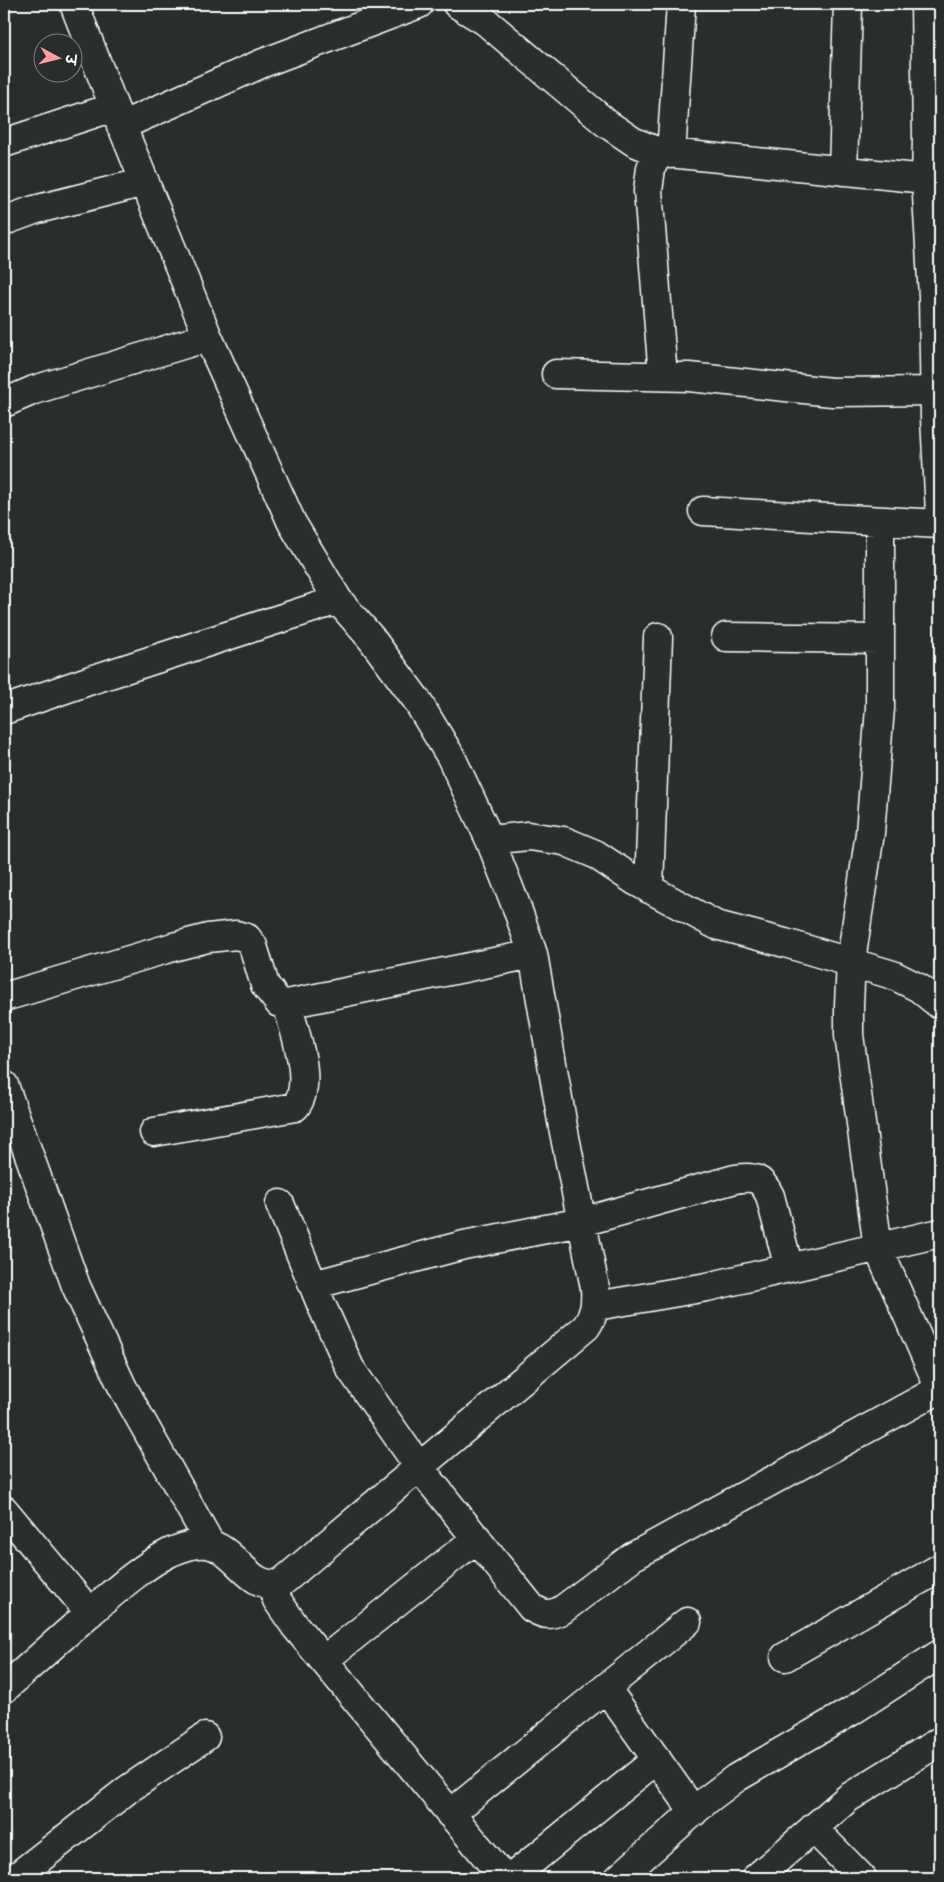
<svg xmlns="http://www.w3.org/2000/svg" width="944" height="1882" viewBox="0 0 944 1882" font-family="Sriracha,'Playpen Sans Deva',sans-serif">
<style>
.lines{fill:none;stroke-linecap:round;stroke-linejoin:round}
.minor-casing{stroke:#fff;stroke-width:31}
.minor{stroke:#2a2d2e;stroke-width:28}
</style>
<rect width="100%" height="100%" fill="#2a2d2e"/>
<filter id="ink" filterUnits="userSpaceOnUse"><feTurbulence type="fractalNoise" baseFrequency=".02" numOctaves="2"/><feDisplacementMap in="SourceGraphic" scale="10" xChannelSelector="R" yChannelSelector="G"/><feConvolveMatrix kernelMatrix="1 2 1 2 8 2 1 2 1" color-interpolation-filters="sRGB"/></filter>
<g filter="url(#ink)">
<g class="lines">
<defs>
<path id="minor" d="M457 4 485 21 606 123 634 142 659 152 926 179
M925 4 927 137 926 179 933 297 935 418 940 514
M121 126 263 63 419 4
M4 143 114 107
M659 152 651 168 648 191 663 376
M671 154 681 4
M843 171 848 4
M4 221 34 210 145 182
M556 374 689 377 832 392 935 391
M4 403 34 390 208 337
M703 511 940 524
M726 637 880 639
M4 710 91 680 338 600
M490 840 528 836 564 841 595 854 637 882 716 925 785 943 893 975 919 988 940 1005
M649 889 658 637
M4 997 173 947 208 938 236 935 247 938 253 946 265 985 279 1003 287 1004 533 954
M4 1085 76 1286 122 1386 211 1545
M154 1132 295 1107C315 1084 294 1030 287 1004
M280 1204 321 1304 350 1368 419 1467 532 1608C544 1615 549 1616 562 1610L632 1557 940 1389 878 1248 849 1035V1005L851 961 870 833 880 708V521
M313 1285 464 1245 582 1222 735 1179C754 1176 761 1177 770 1196L789 1268
M596 1306 707 1287 940 1233
M4 1510 90 1613
M272 1586 277 1600 295 1626 504 1878
M785 1657 940 1568
M324 1660 477 1538
M606 1688 694 1812
M4 1689C33 1663 62 1637 92 1611 115 1591 144 1565 171 1552 184 1547 198 1541 212 1545 238 1553 251 1592 281 1583L586 1327C595 1314 596 1303 595 1288L563 1127 533 954 517 908 490 840 451 757 416 699 371 638 338 600 292 523 208 337 114 107 74 4
M450 1814 687 1622
M813 1828 862 1878
M15 1878 127 1790 205 1737
M511 1878 657 1759
M619 1878 707 1800 736 1778 850 1712 940 1654
M756 1878 848 1798 940 1741"/>
</defs>
<use href="#minor" class="minor-casing"/>
<use href="#minor" class="minor"/>
</g>
</g>
<rect width="944" height="1882" fill="none" stroke="#2a2d2e" stroke-width="20"/>
<rect x="10" y="10" width="924" height="1862" fill="none" stroke="#fff" stroke-width="2" filter="url(#ink)"/>
<g transform="translate(58 58) rotate(97)"><circle r="24" fill="#2a2d2e" stroke="#7f8182"/>
<path d="M0-4L9 19L0 12L-9 19Z" fill="#ff9aa2"/>
<text y="-8" font-size="14" font-weight="bold" text-anchor="middle" fill="#ffffff">उ</text>
</g>
</svg>
